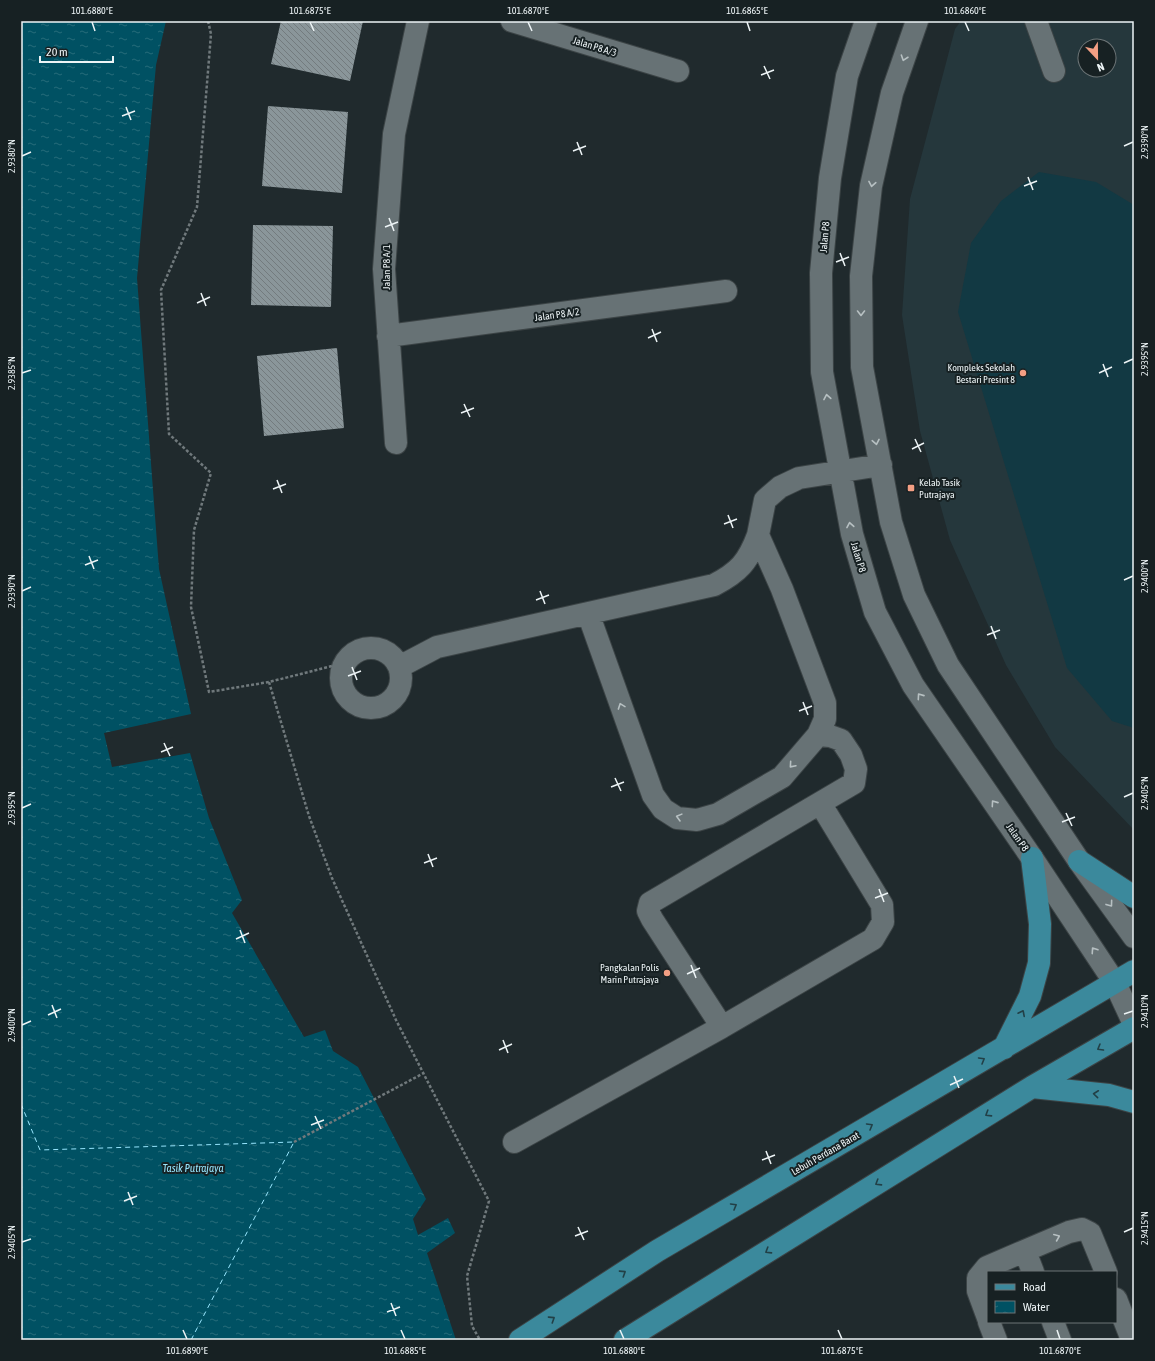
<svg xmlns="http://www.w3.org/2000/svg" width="1155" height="1361" viewBox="0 0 1155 1361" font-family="'Asap Condensed',sans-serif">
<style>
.built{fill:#25373c;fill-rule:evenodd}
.pitch{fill:#123943}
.water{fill:url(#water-ripples)}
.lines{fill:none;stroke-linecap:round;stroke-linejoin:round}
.ferry{stroke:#97e5fd;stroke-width:1;stroke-dasharray:5 4;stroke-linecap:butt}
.building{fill:url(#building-back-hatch)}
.minor-casing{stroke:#3c4446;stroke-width:24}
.major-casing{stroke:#3c4446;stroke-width:24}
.path{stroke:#70797c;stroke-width:2.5;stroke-dasharray:3 2;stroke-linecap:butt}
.minor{stroke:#677275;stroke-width:22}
.major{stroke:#3b899c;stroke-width:22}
.oneway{stroke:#b7c0c2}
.oneway2{stroke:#224047}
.ticks{fill:none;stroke:#edf4f6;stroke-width:1.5}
.poi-dot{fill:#f39f84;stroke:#172123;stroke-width:1.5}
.labels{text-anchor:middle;stroke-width:4;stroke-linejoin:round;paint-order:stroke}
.street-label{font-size:10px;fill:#edf4f6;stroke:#172123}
.poi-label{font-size:10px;fill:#edf4f6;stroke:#172123;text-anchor:end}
.water-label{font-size:11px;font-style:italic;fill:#97e5fd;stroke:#172123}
.neatline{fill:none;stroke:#edf4f6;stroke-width:1.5}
.ticks-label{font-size:10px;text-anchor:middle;fill:#edf4f6}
</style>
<defs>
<pattern id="water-ripples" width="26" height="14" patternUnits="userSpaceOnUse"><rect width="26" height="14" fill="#005163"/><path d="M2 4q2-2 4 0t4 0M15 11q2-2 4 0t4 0" fill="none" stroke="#266b7a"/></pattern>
<pattern id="building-back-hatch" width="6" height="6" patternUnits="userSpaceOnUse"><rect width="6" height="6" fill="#8a969a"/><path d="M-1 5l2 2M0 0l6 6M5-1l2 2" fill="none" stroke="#737b7e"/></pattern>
</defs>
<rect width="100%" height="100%" fill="#202a2d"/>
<path class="built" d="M961 21H1134V830L1055 747 1006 665 950 540 920 431 902 315 910 199 955 29ZM1085 46H1109V70H1085Z"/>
<path class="pitch" d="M1039 172 1096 182 1134 205V728L1112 721 1067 668 958 312 971 243 1001 201Z"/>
<path class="water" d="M21 21H166L156 65 137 278 159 569 191 714 104 733 112 767 190 753 209 818 242 900 232 913 304 1037 325 1030 333 1051 358 1067 426 1199 413 1219 418 1235 448 1218 455 1233 427 1253 456 1340H21Z"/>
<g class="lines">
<path class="ferry" d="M21 1104 40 1150 294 1142 191 1340"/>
</g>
<path class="building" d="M281 21H363L350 81 271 64Z
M268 106 348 112 342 193 262 186Z
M253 225 333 226 331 307 251 305Z
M337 348 344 428 264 436 257 356Z"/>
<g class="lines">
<defs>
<path id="minor" d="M512 21 678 71
M866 21 847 76 830 178 821 273 822 372 852 534 875 612 913 685 1032 858 1115 983 1134 1024
M917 21 892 93 871 186 861 276 862 367 891 522 914 595 948 665 1079 861 1134 937
M1036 21 1054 71
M388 336 726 291
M396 443 384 269 394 134 418 21
M588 613 653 795 663 809 677 818 697 820 718 814 782 777 818 735 825 719V703L782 589 758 535 765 500 780 487 799 478 881 465
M341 678a30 30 0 1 1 60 0a30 30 0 1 1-60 0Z
M399 667 437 647 714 585C739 572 748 562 758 535
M722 1027 652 919 648 911 650 903 854 783 856 769 851 755 841 740 830 736 818 735
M514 1142 722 1027 873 939 883 922 882 905 820 803
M1025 1251 1033 1272
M1116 1299 1132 1340
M988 1318 978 1291V1278L987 1267 1069 1232 1082 1229 1090 1233 1106 1272
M989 1322 996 1340
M1053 1322 1060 1340"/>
<path id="major" d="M1079 861 1134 897
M1004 1048 1030 996 1039 963 1040 924 1032 858
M1032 1087 1109 1095 1134 1102
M520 1340 657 1251 1134 971
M625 1340 1032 1087 1134 1028"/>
</defs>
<use href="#minor" class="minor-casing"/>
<use href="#major" class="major-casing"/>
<path class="path" d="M208 21 211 34 197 207 161 290 169 434 211 473 194 530 191 607 209 692 269 682 344 663
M269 682 309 816 332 878 396 1020 489 1201 467 1276 472 1326 480 1340
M294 1142 424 1073"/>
<use href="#minor" class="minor"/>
<use href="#major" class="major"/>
</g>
<defs><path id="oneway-chevron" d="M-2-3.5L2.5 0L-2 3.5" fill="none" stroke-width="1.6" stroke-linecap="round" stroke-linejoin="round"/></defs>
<g class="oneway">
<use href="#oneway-chevron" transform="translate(904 58) rotate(109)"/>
<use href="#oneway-chevron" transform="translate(872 184) rotate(100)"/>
<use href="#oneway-chevron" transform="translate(861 313) rotate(90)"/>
<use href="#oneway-chevron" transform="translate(827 397) rotate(-100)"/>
<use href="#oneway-chevron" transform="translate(876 442) rotate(79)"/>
<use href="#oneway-chevron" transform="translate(850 525) rotate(-100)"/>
<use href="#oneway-chevron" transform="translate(920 696) rotate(-125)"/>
<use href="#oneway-chevron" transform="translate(621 706) rotate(-110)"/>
<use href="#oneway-chevron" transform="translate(792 765) rotate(131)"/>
<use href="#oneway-chevron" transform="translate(994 803) rotate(-125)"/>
<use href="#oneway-chevron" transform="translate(679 817) rotate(-165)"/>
<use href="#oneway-chevron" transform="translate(1110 904) rotate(54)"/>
<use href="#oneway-chevron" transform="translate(1094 950) rotate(-124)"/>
<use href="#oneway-chevron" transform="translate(1057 1237) rotate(-23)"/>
</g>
<g class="oneway2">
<use href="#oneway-chevron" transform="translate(1022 1013) rotate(-63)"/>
<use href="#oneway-chevron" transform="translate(1100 1048) rotate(150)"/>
<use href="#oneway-chevron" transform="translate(982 1060) rotate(-30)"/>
<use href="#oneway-chevron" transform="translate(1096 1094) rotate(-174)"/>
<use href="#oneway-chevron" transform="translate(988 1114) rotate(148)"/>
<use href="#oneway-chevron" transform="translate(870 1126) rotate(-30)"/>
<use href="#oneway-chevron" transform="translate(878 1183) rotate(148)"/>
<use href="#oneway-chevron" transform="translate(734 1206) rotate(-30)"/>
<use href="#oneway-chevron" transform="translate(768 1251) rotate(148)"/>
<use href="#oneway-chevron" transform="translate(623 1273) rotate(-33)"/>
<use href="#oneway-chevron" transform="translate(552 1319) rotate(-33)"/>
</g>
<path class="ticks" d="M92 22 95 31M310 22 314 31M528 22 532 31M747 22 750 31M965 22 969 31M764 66 770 79M761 75 774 70M126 107 131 120M122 116 135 111M577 142 582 155M1124 146 1133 142M573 151 586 146M22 156 31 152M1028 177 1033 190M1024 186 1037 181M389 218 394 231M385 227 398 222M840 253 845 266M836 262 849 257M201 293 206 306M197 303 210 297M652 329 657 342M648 338 661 332M1124 363 1133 359M1103 364 1108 377M22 373 31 370M1099 373 1112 367M464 404 470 417M461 413 474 408M915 439 921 452M912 449 924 443M277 480 282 493M273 489 286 484M728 515 733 528M724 524 737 519M89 556 94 569M85 565 98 560M1124 580 1133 576M22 591 31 587M540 591 545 604M536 600 549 595M991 626 996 639M987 635 1000 630M352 667 357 680M348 676 361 671M803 702 808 715M799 711 812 706M164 743 170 756M161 752 173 747M615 778 621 791M611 787 624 782M1124 797 1133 793M22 808 31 804M1066 813 1072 826M1062 822 1075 817M428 854 433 867M424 863 437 858M879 889 884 902M875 898 888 893M240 930 245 943M236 939 249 933M691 965 696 978M687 974 700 968M52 1005 57 1018M1124 1014 1133 1011M48 1015 61 1009M22 1025 31 1021M503 1040 508 1053M499 1050 512 1044M954 1076 959 1088M950 1085 963 1079M315 1116 321 1129M311 1125 324 1120M766 1151 771 1164M762 1160 775 1155M128 1192 133 1205M124 1201 137 1196M578 1227 584 1240M1124 1232 1133 1228M575 1236 588 1231M22 1242 31 1239M391 1303 396 1316M387 1312 400 1307M183 1330 187 1339M401 1330 405 1339M620 1330 624 1339M838 1330 842 1339M1057 1330 1060 1339"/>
<g class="poi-dot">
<circle cx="1023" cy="373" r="4"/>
<rect x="907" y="484" width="8" height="8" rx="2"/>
<circle cx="667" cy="973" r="4"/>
</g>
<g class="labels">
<g class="street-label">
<text transform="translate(595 46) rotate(17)" y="4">Jalan P8 A/3</text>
<text transform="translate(824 237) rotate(-85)" y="4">Jalan P8</text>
<text transform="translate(386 267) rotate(-90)" y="4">Jalan P8 A/1</text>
<text transform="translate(557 314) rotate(-8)" y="4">Jalan P8 A/2</text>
<text transform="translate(859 557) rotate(73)" y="4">Jalan P8</text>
<text transform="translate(1018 837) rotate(55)" y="4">Jalan P8</text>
<text transform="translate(825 1153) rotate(-30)" y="4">Lebuh Perdana Barat</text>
</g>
<g class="poi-label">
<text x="1015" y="371">Kompleks Sekolah<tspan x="1015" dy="12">Bestari Presint 8</tspan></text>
<text x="919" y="486" text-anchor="start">Kelab Tasik<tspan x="919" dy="12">Putrajaya</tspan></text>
<text x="659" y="971">Pangkalan Polis<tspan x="659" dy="12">Marin Putrajaya</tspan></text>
</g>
<g class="water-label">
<text x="193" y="1172">Tasik Putrajaya</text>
</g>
</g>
<rect width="1155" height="1361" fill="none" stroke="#172123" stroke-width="44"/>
<rect x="987" y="1271" width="130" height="52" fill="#172123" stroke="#6d7577"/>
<rect x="995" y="1284" width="20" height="6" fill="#3b899c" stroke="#6d7577"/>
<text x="1023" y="1291" font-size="12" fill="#edf4f6">Road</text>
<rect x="995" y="1301" width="20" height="12" fill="url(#water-ripples)" stroke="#6d7577"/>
<text x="1023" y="1311" font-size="12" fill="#edf4f6">Water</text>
<g transform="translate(1097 58) rotate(158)"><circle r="19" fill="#172123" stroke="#6d7577"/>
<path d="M0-3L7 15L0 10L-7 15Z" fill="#f39f84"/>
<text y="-6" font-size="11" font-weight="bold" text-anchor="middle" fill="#edf4f6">N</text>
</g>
<path d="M40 56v6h73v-6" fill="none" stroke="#edf4f6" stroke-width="2"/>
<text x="46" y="56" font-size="12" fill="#edf4f6" stroke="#172123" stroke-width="3" paint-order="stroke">20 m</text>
<rect x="22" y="22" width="1111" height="1317" class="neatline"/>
<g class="ticks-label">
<text x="92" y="14">101.6880°E</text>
<text x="310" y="14">101.6875°E</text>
<text x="528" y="14">101.6870°E</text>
<text x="747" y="14">101.6865°E</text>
<text x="965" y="14">101.6860°E</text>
<text transform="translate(1144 142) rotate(-90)" y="4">2.9390°N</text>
<text transform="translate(11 156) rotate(-90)" y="4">2.9380°N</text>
<text transform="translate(1144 359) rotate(-90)" y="4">2.9395°N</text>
<text transform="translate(11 373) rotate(-90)" y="4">2.9385°N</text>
<text transform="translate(1144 576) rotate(-90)" y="4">2.9400°N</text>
<text transform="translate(11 591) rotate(-90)" y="4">2.9390°N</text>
<text transform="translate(1144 793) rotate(-90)" y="4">2.9405°N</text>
<text transform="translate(11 808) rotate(-90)" y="4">2.9395°N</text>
<text transform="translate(1144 1011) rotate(-90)" y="4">2.9410°N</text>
<text transform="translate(11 1025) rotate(-90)" y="4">2.9400°N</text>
<text transform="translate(1144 1228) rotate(-90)" y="4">2.9415°N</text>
<text transform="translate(11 1242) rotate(-90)" y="4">2.9405°N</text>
<text x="187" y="1354">101.6890°E</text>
<text x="405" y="1354">101.6885°E</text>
<text x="624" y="1354">101.6880°E</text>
<text x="842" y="1354">101.6875°E</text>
<text x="1060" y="1354">101.6870°E</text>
</g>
</svg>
